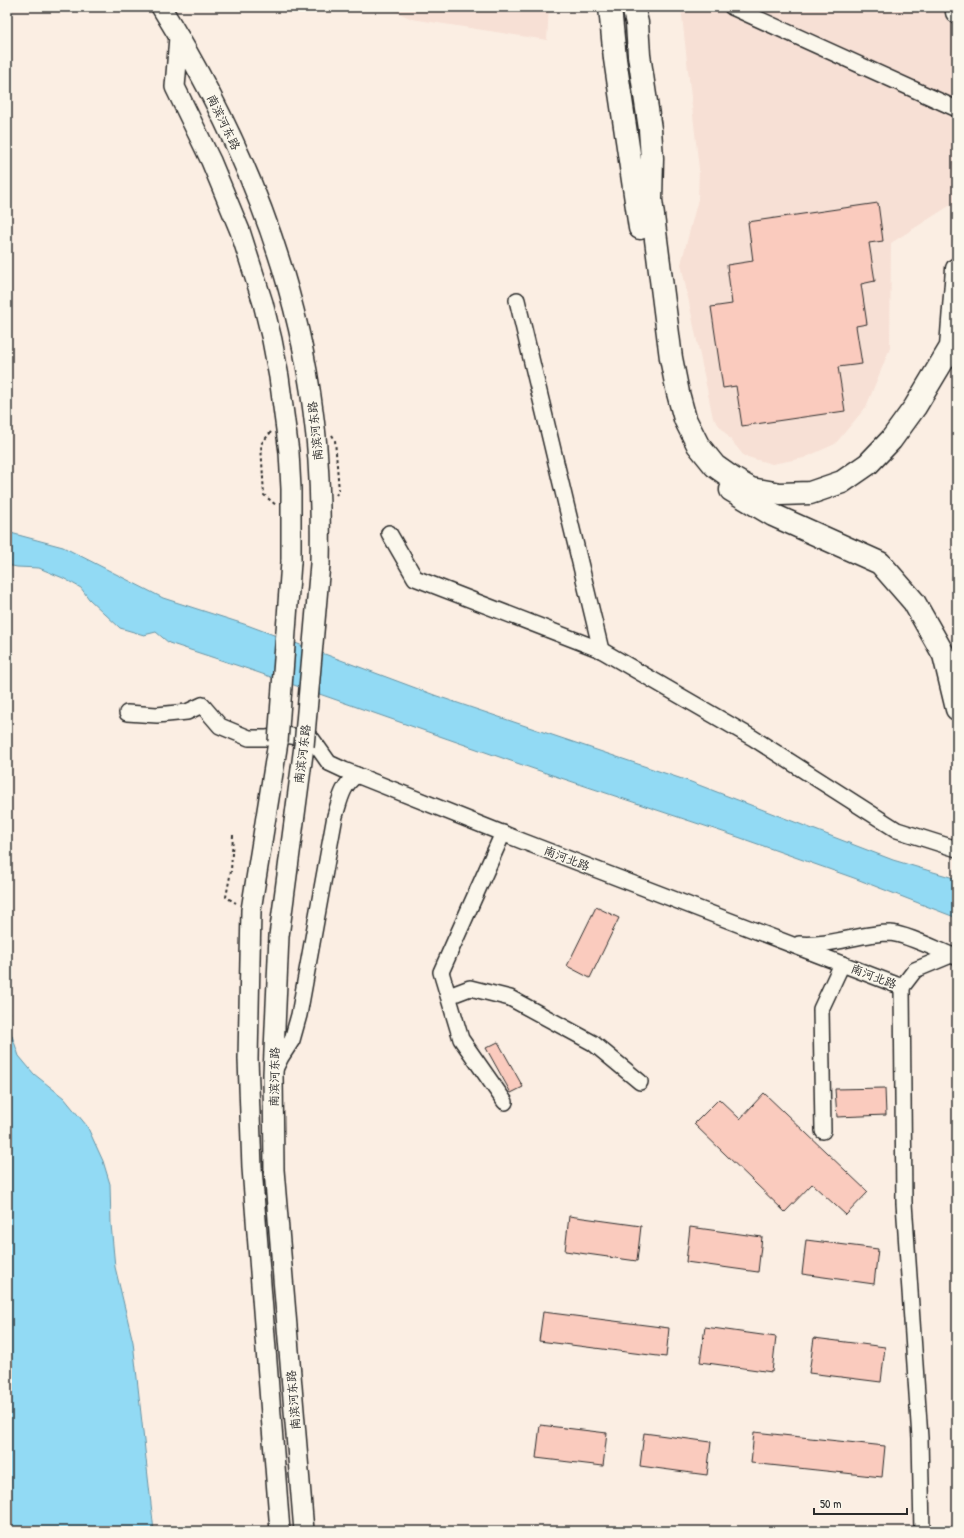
<svg xmlns="http://www.w3.org/2000/svg" width="964" height="1538" font-family="'Patrick Hand','LXGW WenKai TC',sans-serif">
	<style>
		.built { fill: #f7e0d5 }
		.water { fill: #92daf4; stroke: #6994a4 }
		.building { fill: #facbbe; stroke: #2b2b2b }
		.lines { fill: none; stroke-linecap: round; stroke-linejoin: round }
		.minor-casing { stroke: #2b2b2b; stroke-width: 18 }
		.major-casing { stroke: #2b2b2b; stroke-width: 22 }
		.highway-casing { stroke: #2b2b2b; stroke-width: 25 }
		.path { stroke: #2b2b2b; stroke-width: 2; stroke-dasharray: 3 3; stroke-linecap: butt }
		.minor { stroke: #fbf7ec; stroke-width: 15 }
		.major { stroke: #fbf7ec; stroke-width: 19 }
		.highway { stroke: #fbf7ec; stroke-width: 22 }
		.major-bridge-casing { stroke: #2b2b2b; stroke-width: 22; stroke-linecap: butt }
		.major-bridge { stroke: #fbf7ec; stroke-width: 19 }
		.labels { text-anchor: middle; dominant-baseline: central; stroke-width: 3; stroke-linejoin: round; paint-order: stroke }
		.street-label { font-size: 12px; fill: #2b2b2b; stroke: #fbf7ec }
	</style>
	<rect width="100%" height="100%" fill="#fbeee3"/>
	<filter id="ink" filterUnits="userSpaceOnUse"><feTurbulence type="fractalNoise" baseFrequency=".025" numOctaves="2"/><feDisplacementMap in="SourceGraphic" scale="8" xChannelSelector="R" yChannelSelector="G"/><feConvolveMatrix kernelMatrix="1 2 1 2 8 2 1 2 1" color-interpolation-filters="sRGB"/></filter>
	<g filter="url(#ink)">
		<g class="built">
			<path d="M386 7H549L547 40 412 19Z"/>
			<path d="M681 7H957V201L891 243 890 348 866 407 835 444 804 458 772 464 744 456 713 418 681 264 698 199 699 169Z"/>
		</g>
		<g class="water">
			<path d="M7 532 63 547 163 598 247 625 437 696 691 782 893 860 957 879V918L854 878 738 837 531 768 248 669 169 643 156 632 144 635 120 628 89 599 81 588 63 578 39 568 17 567 7 565Z"/>
			<path d="M7 994 11 1033 19 1056 34 1074 64 1098 87 1126 103 1161 110 1184 111 1224 115 1267 133 1342 154 1531H7Z"/>
		</g>
		<g class="building">
			<path d="M878 203 883 241 869 243 875 281 861 284 867 324 856 326 862 364 838 367 845 411 742 426 736 386 723 388 711 307 732 304 727 265 753 261 748 222Z"/>
			<path d="M596 907 619 918 590 978 567 966Z"/>
			<path d="M498 1042 523 1087 511 1093 486 1048Z"/>
			<path d="M885 1088 886 1115 837 1117 835 1089Z"/>
			<path d="M764 1093 868 1192 846 1215 812 1184 785 1212 694 1124 719 1099 740 1119Z"/>
			<path d="M569 1216 641 1226 637 1261 565 1251Z"/>
			<path d="M690 1227 762 1237 758 1272 686 1262Z"/>
			<path d="M806 1240 878 1249 874 1284 802 1274Z"/>
			<path d="M543 1312 669 1328 666 1357 539 1341Z"/>
			<path d="M705 1327 776 1337 772 1372 700 1362Z"/>
			<path d="M814 1338 885 1347 881 1382 809 1373Z"/>
			<path d="M540 1425 607 1433 603 1466 536 1458Z"/>
			<path d="M754 1432 885 1446 882 1477 751 1463Z"/>
			<path d="M644 1433 711 1442 707 1475 640 1466Z"/>
		</g>
		<g class="lines">
			<g class="minor-casing">
				<g id="minor">
					<path d="M732 7 957 109"/>
					<path d="M517 300 601 650"/>
					<path d="M389 533 415 578 601 650 753 738 897 830 957 849"/>
					<path d="M127 713 157 715 187 712 202 705 220 726 249 738H267L285 735 312 739 329 763 344 770 522 841 902 987 915 970 951 955"/>
					<path d="M503 833 441 972 461 1039 505 1102"/>
					<path d="M799 944C830 947 860 933 890 933 906 934 940 951 956 957"/>
					<path d="M902 987 904 1203 920 1438 922 1531"/>
					<path d="M449 996 470 988 510 998 593 1043 640 1082"/>
					<path d="M274 1071 281 1057 292 1040 299 1015 335 816C340 800 342 785 357 775"/>
					<path d="M823 1131 821 1009 842 964"/>
				</g>
			</g>
			<g class="major-casing">
				<g id="major">
					<path d="M161 7C237 130 295 266 313 411 320 462 321 513 320 564"/>
					<path d="M179 37 175 87 211 161 240 231 263 303 272 340 279 377 289 452 291 489V562"/>
					<path d="M278 742 251 910 248 1059 252 1168 280 1531"/>
					<path d="M304 746 279 936 273 1074 274 1170 304 1531"/>
				</g>
			</g>
			<g class="highway-casing">
				<g id="highway">
					<path d="M610 7 615 59 640 228"/>
					<path d="M633 7 637 23 639 55 650 129 652 158 651 200 671 358 678 393 685 419 698 445 715 466 732 478 751 489 780 494 810 493 842 482 868 464 891 440 915 407 951 347 957 269"/>
					<path d="M957 7V12"/>
					<path d="M731 490 773 515 880 563 914 602 944 655 957 709"/>
				</g>
			</g>
			<g class="path">
				<path d="M271 432 261 444 264 495 276 505"/>
				<path d="M332 435 335 440 339 491 336 495"/>
				<path d="M233 835 231 871 226 897 236 903"/>
			</g>
			<use href="#minor" class="minor"/>
			<use href="#major" class="major"/>
			<use href="#highway" class="highway"/>
			<g class="major-bridge-casing">
				<g id="major-bridge">
					<path d="M278 742 291 562"/>
					<path d="M304 746 320 564"/>
				</g>
			</g>
			<use href="#major-bridge" class="major-bridge"/>
		</g>
	</g>
	<g class="labels">
		<g class="street-label">
			<text transform="translate(224 122) rotate(64)">南滨河东路</text>
			<text transform="translate(315 431) rotate(-96)">南滨河东路</text>
			<text transform="translate(302 754) rotate(-83)">南滨河东路</text>
			<text transform="translate(567 858) rotate(21)">南河北路</text>
			<text transform="translate(874 976) rotate(21)">南河北路</text>
			<text transform="translate(274 1077) rotate(-89)">南滨河东路</text>
			<text transform="translate(293 1400) rotate(-95)">南滨河东路</text>
		</g>
	</g>
	<rect width="964" height="1538" fill="none" stroke="#fbf7ec" stroke-width="24"/>
	<rect x="12" y="12" width="940" height="1514" fill="none" stroke="#2b2b2b" stroke-width="1.5" filter="url(#ink)"/>
	<path d="M814 1508v6h93v-6" fill="none" stroke="#2b2b2b" stroke-width="2"/>
	<text x="820" y="1508" font-size="12" fill="#2b2b2b" stroke="#fbf7ec" stroke-width="3" paint-order="stroke">50 m</text>
</svg>
